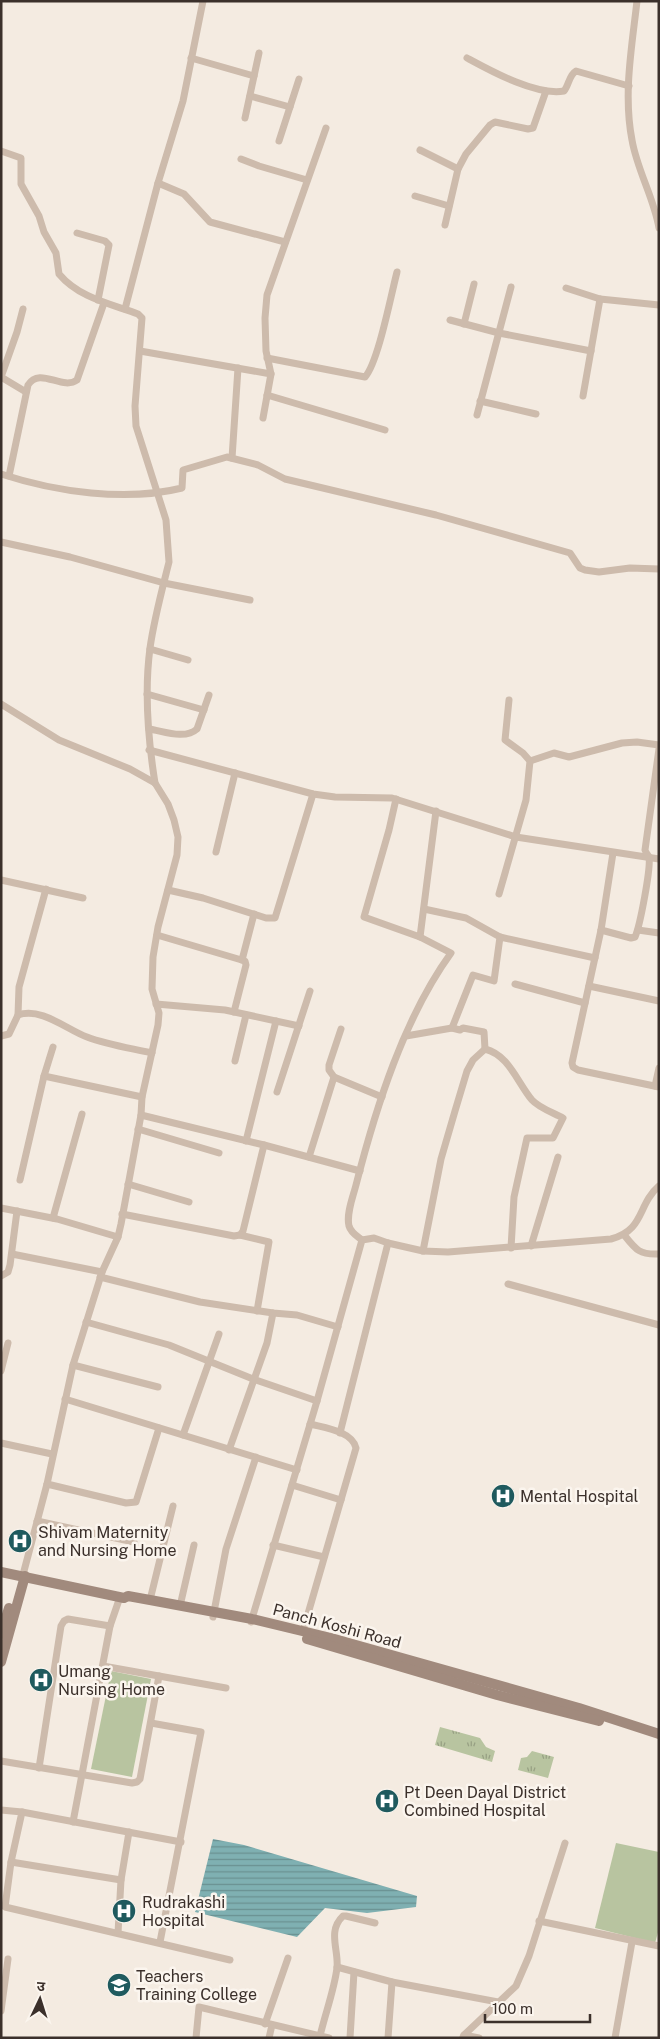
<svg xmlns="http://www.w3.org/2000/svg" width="660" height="2039" font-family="'Public Sans','Noto Sans Devanagari',sans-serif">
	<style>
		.grass { fill: url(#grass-tufts) }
		.park { fill: #b8c4a0 }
		.water { fill: url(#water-rules) }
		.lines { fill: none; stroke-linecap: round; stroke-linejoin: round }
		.street { stroke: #cdbbac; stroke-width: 7 }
		.secondary { stroke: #a18a7d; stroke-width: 10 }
		.labels { text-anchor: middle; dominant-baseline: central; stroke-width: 5; stroke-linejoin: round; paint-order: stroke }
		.poi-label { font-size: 16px; fill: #3b302b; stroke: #fbf5ee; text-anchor: start }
		.street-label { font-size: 16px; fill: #3b302b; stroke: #fbf5ee }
	</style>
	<defs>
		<pattern id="grass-tufts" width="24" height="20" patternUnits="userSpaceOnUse" patternTransform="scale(1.25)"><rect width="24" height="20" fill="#b8c4a0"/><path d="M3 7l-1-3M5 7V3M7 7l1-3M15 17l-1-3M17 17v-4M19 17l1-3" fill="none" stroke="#97a083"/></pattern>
		<pattern id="water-rules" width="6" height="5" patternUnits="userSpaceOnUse" patternTransform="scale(1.25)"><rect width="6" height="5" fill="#7fb0b2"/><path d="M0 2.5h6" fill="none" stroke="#699091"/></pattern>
	</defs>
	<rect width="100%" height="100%" fill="#f4ebe1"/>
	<g class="grass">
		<path d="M440 1727 480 1738 486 1747 495 1751 492 1762 435 1745Z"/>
		<path d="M532 1751 554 1757 548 1778 518 1770 521 1758 527 1757Z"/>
	</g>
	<g class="park">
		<path d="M111 1671 151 1679 132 1777 91 1769Z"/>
		<path d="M616 1843 659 1852V1929L655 1943 595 1928Z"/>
	</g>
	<path class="water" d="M213 1839 244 1845 417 1896 416 1907 367 1913 325 1908 297 1937 195 1912Z"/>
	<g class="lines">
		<g class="street">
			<path d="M637 1C632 46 623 94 632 140 637 170 654 198 659 228"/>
			<path d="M191 58 254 76"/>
			<path d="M467 58C491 71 536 96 564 91 569 85 569 75 576 71L629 86"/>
			<path d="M250 96 290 107"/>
			<path d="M245 118 259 53"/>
			<path d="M279 141 299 79"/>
			<path d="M420 150 458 169"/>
			<path d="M1 151 21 158V184L39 216 44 232 56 253 59 274C79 298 111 304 138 314L142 318 135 406 136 426 166 520 169 562C162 590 154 619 150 648 144 693 148 739 155 783"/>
			<path d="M241 159 259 166 307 180"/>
			<path d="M158 183 184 194 210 222 285 242"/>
			<path d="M415 196 449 206"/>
			<path d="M445 225 458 169 466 154 490 125 495 122 528 129 533 128 546 91"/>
			<path d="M77 233 105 241 109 245 98 300"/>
			<path d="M566 288 600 299 659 305"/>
			<path d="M125 309 158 183 183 101 203 1"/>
			<path d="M450 320 499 333 591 351"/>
			<path d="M464 324 474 284"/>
			<path d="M140 351 271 374"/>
			<path d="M267 358 365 377C378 363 391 295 397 272"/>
			<path d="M1 377 17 332 23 309"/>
			<path d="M1 377 26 392"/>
			<path d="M267 395 385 430"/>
			<path d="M583 396 600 299"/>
			<path d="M480 401 536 414"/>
			<path d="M477 415 511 287"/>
			<path d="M263 418 271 374 266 351 265 318 267 295 326 128"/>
			<path d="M232 458 238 368"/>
			<path d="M1 474C56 492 126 502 182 488L183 470 227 457 258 465 285 479 436 515 570 553 580 568 585 570 599 572 630 568 659 569"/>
			<path d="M9 476 28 385C40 366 62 391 77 380L104 303"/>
			<path d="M1 542 70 557 164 583 250 600"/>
			<path d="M150 649 188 660"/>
			<path d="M147 694 204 710"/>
			<path d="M1 704 59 740 130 769 155 783 168 804 174 820 178 837 177 855 158 927 153 957 152 989 159 1013 158 1025 142 1097 141 1115 121 1224 118 1237 102 1272 73 1365 47 1484 24 1571 25 1576"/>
			<path d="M149 729C163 731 185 740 197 729L209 695"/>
			<path d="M149 750 313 794 335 797 392 798 516 837 659 859"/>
			<path d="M530 761 554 753 569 757 622 743 637 742 659 745"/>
			<path d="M216 852 235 773"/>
			<path d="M613 853 601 930 572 1063 573 1067 578 1070 659 1087"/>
			<path d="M1 880 83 898"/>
			<path d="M168 890 203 898 266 918H275L313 794"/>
			<path d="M499 894 526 800 530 761 523 753 505 740 509 700"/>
			<path d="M424 909 466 918 500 937 595 958"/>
			<path d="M601 930 631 938 635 937C640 926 651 868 649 857 648 855 646 853 645 850L659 749"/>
			<path d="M638 930 659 933"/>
			<path d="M157 935 245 961 246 965 234 1012"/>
			<path d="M420 937 436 811"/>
			<path d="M242 960 254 914"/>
			<path d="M515 984 585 1003"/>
			<path d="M589 986 659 1001"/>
			<path d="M156 1004 225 1010 299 1026"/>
			<path d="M18 1015 19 987 46 889"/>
			<path d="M452 1028 473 975 494 981 500 937"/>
			<path d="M341 1029 329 1065V1070L334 1077 382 1097"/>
			<path d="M1 1036 9 1034 18 1015C42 1007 67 1030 87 1037 108 1045 130 1048 152 1053"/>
			<path d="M406 1036 452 1028 460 1030 463 1028 484 1032 485 1049"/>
			<path d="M235 1061 246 1015"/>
			<path d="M44 1076 142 1097"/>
			<path d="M655 1086 659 1068"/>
			<path d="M277 1092 310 991"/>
			<path d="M141 1115 264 1145 360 1171"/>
			<path d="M138 1129 219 1153"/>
			<path d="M246 1141 276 1021"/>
			<path d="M309 1157 334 1077"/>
			<path d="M20 1180 44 1076 53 1047"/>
			<path d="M128 1184 189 1202"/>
			<path d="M1 1208 57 1219 118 1237"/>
			<path d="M122 1214 234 1236 240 1235 243 1231 264 1145"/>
			<path d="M53 1218 82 1114"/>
			<path d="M240 1235 269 1242 257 1311"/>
			<path d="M625 1236C636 1250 640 1255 659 1254"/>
			<path d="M362 1240C357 1236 351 1233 349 1226 346 1214 353 1197 356 1185 376 1107 404 1018 451 953L420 937 364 917 389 830 396 799"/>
			<path d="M531 1246 558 1157"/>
			<path d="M423 1251 441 1159 455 1111 467 1071 473 1060 485 1049C509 1055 517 1082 532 1100 539 1108 554 1113 563 1118L553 1138H527L514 1197 511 1248"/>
			<path d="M12 1254 102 1272"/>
			<path d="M1 1276 8 1272 10 1265 17 1211"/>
			<path d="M100 1277 200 1302 273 1313 297 1315 338 1327"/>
			<path d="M508 1284 659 1325"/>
			<path d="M86 1322 169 1345 253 1379 317 1401"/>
			<path d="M73 1365 158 1387"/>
			<path d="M1 1371 8 1343"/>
			<path d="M65 1399 297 1470"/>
			<path d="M340 1433 388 1243"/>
			<path d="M183 1435 219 1334"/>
			<path d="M1 1443 52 1454"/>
			<path d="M229 1450 267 1343 273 1313"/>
			<path d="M47 1484 126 1503 136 1502 159 1428"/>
			<path d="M292 1485 341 1500"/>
			<path d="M37 1521 134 1542"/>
			<path d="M273 1545 324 1557"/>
			<path d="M150 1600 173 1506"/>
			<path d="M180 1606 194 1545"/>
			<path d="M213 1617 226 1549 256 1457"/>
			<path d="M251 1622 317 1401 362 1240 374 1238 388 1243 423 1251 448 1252 611 1239C645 1230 637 1205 659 1186"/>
			<path d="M303 1631 356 1448C352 1431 325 1428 310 1424"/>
			<path d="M103 1666 226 1688"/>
			<path d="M151 1723 201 1732 160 1942"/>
			<path d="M1 1761 132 1783 137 1782 140 1779 159 1676"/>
			<path d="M39 1768 61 1626 64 1621 68 1619 110 1626"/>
			<path d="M1 1810 22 1812 11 1862 5 1907 230 1960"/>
			<path d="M22 1812 181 1842"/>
			<path d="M73 1822 110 1626 120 1597"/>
			<path d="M11 1862 121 1880"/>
			<path d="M539 1921 659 1946"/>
			<path d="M118 1933 121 1880 129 1832"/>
			<path d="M337 1967 392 1982 498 2002"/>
			<path d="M1 2011 8 1959"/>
			<path d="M265 2024 288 1958"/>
			<path d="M464 2035 516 1986 529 1956 565 1843"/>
			<path d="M320 2036C325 2014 334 1991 337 1968 339 1950 327 1931 343 1916H346L375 1923"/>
			<path d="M463 2037 464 2035 479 2038"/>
			<path d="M196 2038 199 2007 329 2038"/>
			<path d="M269 2038 272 2025"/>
			<path d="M350 2038 354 1972"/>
			<path d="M388 2038 392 1982"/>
			<path d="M615 2038 632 1942"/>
		</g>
		<g class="secondary">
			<path d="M1 1572 124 1598 128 1596 150 1600 252 1619 331 1638 579 1708 659 1734"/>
			<path d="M1 1634 9 1608"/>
			<path d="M307 1639 497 1695 599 1721"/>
			<path d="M1 1662 25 1576"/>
		</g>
	</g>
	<defs>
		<g id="hospital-disc" transform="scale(1.25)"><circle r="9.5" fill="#1f5a5e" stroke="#fbf5ee"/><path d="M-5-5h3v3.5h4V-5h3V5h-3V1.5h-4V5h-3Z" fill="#fff"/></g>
		<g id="university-disc" transform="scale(1.25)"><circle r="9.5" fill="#1f5a5e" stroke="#fbf5ee"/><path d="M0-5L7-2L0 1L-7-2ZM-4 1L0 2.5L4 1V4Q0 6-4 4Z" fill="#fff"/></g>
	</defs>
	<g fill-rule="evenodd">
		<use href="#hospital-disc" x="503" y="1496"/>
		<use href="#hospital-disc" x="20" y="1541"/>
		<use href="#hospital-disc" x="41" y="1680"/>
		<use href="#hospital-disc" x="387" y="1801"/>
		<use href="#hospital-disc" x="124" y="1911"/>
		<use href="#university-disc" x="119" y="1985"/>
	</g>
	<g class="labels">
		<g class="poi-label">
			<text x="520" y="1496">Mental Hospital</text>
			<text x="38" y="1532">Shivam Maternity<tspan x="38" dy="18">and Nursing Home</tspan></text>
			<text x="58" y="1671">Umang<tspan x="58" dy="18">Nursing Home</tspan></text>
			<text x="404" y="1792">Pt Deen Dayal District<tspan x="404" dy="18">Combined Hospital</tspan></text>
			<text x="142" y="1902">Rudrakashi<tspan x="142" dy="18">Hospital</tspan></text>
			<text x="136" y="1976">Teachers<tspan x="136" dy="18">Training College</tspan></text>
		</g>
		<g class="street-label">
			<text transform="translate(337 1626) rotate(15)">Panch Koshi Road</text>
		</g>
	</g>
	<rect width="660" height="2039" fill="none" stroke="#3b302b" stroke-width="5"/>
	<g transform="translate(40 1999) rotate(4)" stroke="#fbf5ee" stroke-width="4" paint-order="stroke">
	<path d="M0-4L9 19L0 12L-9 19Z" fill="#3b302b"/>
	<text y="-8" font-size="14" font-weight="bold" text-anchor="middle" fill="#3b302b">उ</text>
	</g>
	<path d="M485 2014v8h105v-8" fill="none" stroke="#3b302b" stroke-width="2.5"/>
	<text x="492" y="2014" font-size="15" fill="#3b302b" stroke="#fbf5ee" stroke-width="4" paint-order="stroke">100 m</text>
</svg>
